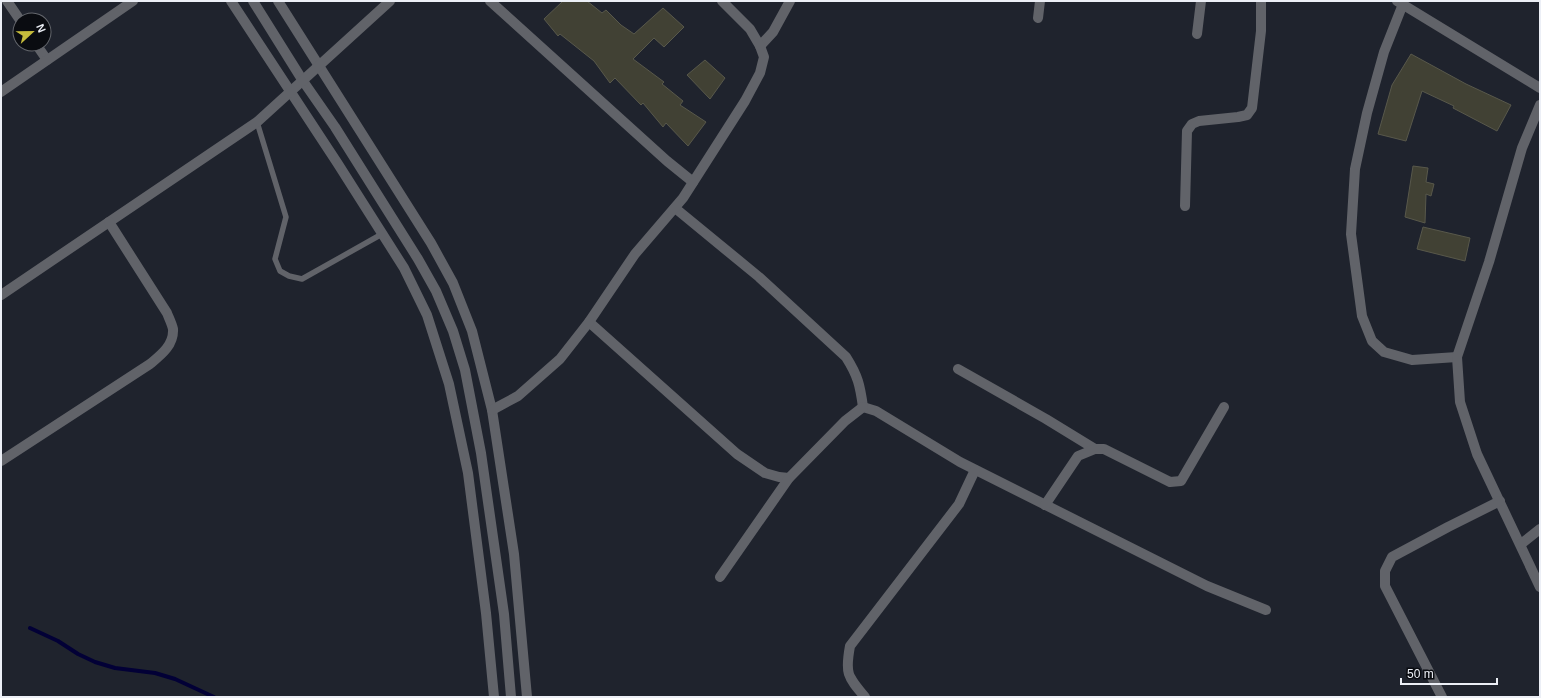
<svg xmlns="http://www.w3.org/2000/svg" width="1541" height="698" font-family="Arial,sans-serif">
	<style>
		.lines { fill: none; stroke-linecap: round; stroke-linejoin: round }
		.stream { stroke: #020036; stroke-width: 4 }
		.building { fill: #414134; stroke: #58584b }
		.service { stroke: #616369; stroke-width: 5.5 }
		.minor { stroke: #616369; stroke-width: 10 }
	</style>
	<rect width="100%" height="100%" fill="#1f232d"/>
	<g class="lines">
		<path class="stream" d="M30 628 58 641 78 654 95 662 115 668 155 673 175 679 214 697"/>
	</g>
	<g class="building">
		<path d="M563 1H587L602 13 606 10 621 25 634 34 663 8 684 27 664 47 654 38 633 59 664 82 662 84 683 101 680 105 706 122 688 146 666 123 663 127 643 103 641 105 615 78 610 83 594 61 560 34 558 36 544 19Z"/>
		<path d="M1411 54 1466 84 1511 105 1497 131 1453 108 1454 106 1422 91 1406 141 1378 134 1392 85Z"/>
		<path d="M705 60 725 78 710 99 687 75Z"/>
		<path d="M1413 166 1428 168 1426 182 1434 184 1431 196 1426 194 1425 223 1405 217Z"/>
		<path d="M1423 227 1470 238 1465 261 1417 249Z"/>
	</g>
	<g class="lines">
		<path class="service" d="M257 122 286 217 275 259 280 271 289 276 302 279 382 234"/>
		<g class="minor">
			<path d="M7 1 20 20"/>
			<path d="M231 1 338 164 404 268 427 315 449 384 468 473 486 613 494 697"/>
			<path d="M253 1 303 81 335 127 418 259 436 291 453 331 465 370 481 453 504 614 511 697"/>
			<path d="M278 1 431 243 453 283 472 331 492 410 514 554 527 697"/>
			<path d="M490 1 667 161 693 182"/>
			<path d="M1397 1 1540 88"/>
			<path d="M1403 4 1384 52 1367 113 1355 169 1351 234 1362 316 1372 341 1384 352 1412 360 1457 357"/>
			<path d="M1038 18 1040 1"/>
			<path d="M1197 34 1201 1"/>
			<path d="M36 44 47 60"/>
			<path d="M760 46 773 32 790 1"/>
			<path d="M1 92 133 1"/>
			<path d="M1540 105 1522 148 1489 262 1457 357 1460 402 1477 454 1540 587"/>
			<path d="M1185 206 1187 131 1192 124 1199 121 1238 117 1247 115 1252 108 1261 31V1"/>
			<path d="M675 208 759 277 846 357C858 376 860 385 863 407"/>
			<path d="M1 295 257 122 390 1"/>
			<path d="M589 322 737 454 765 473 779 477 789 478"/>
			<path d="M958 369 1046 419 1095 449"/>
			<path d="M863 407 876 411 960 462 1207 586 1266 610"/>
			<path d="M492 410 518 396 560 359 589 322 635 254 683 198 745 101 760 73 764 57 760 46 750 29 722 1"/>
			<path d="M1 461 150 364C161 355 174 345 173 329 172 324 169 318 167 313L109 222"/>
			<path d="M1045 505 1078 456 1095 449H1104L1170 482 1181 481 1224 407"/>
			<path d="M1521 544 1540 529"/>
			<path d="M720 577 789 478 845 421 863 407"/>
			<path d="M865 697C847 676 845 673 850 646L959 504 975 470"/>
			<path d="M1442 697 1385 586V571L1392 557 1448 527 1500 501"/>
		</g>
	</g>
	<rect width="1541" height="698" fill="none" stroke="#eceff6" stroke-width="4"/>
	<g transform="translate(32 32) rotate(68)"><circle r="19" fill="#0a0c11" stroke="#64676d"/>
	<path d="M0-3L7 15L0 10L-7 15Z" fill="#c6bc3c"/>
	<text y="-6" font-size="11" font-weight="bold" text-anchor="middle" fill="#eceff6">N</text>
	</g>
	<path d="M1401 678v6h96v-6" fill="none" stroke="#eceff6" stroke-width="2"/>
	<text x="1407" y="678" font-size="12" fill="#eceff6" stroke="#0a0c11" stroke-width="3" paint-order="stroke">50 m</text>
</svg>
